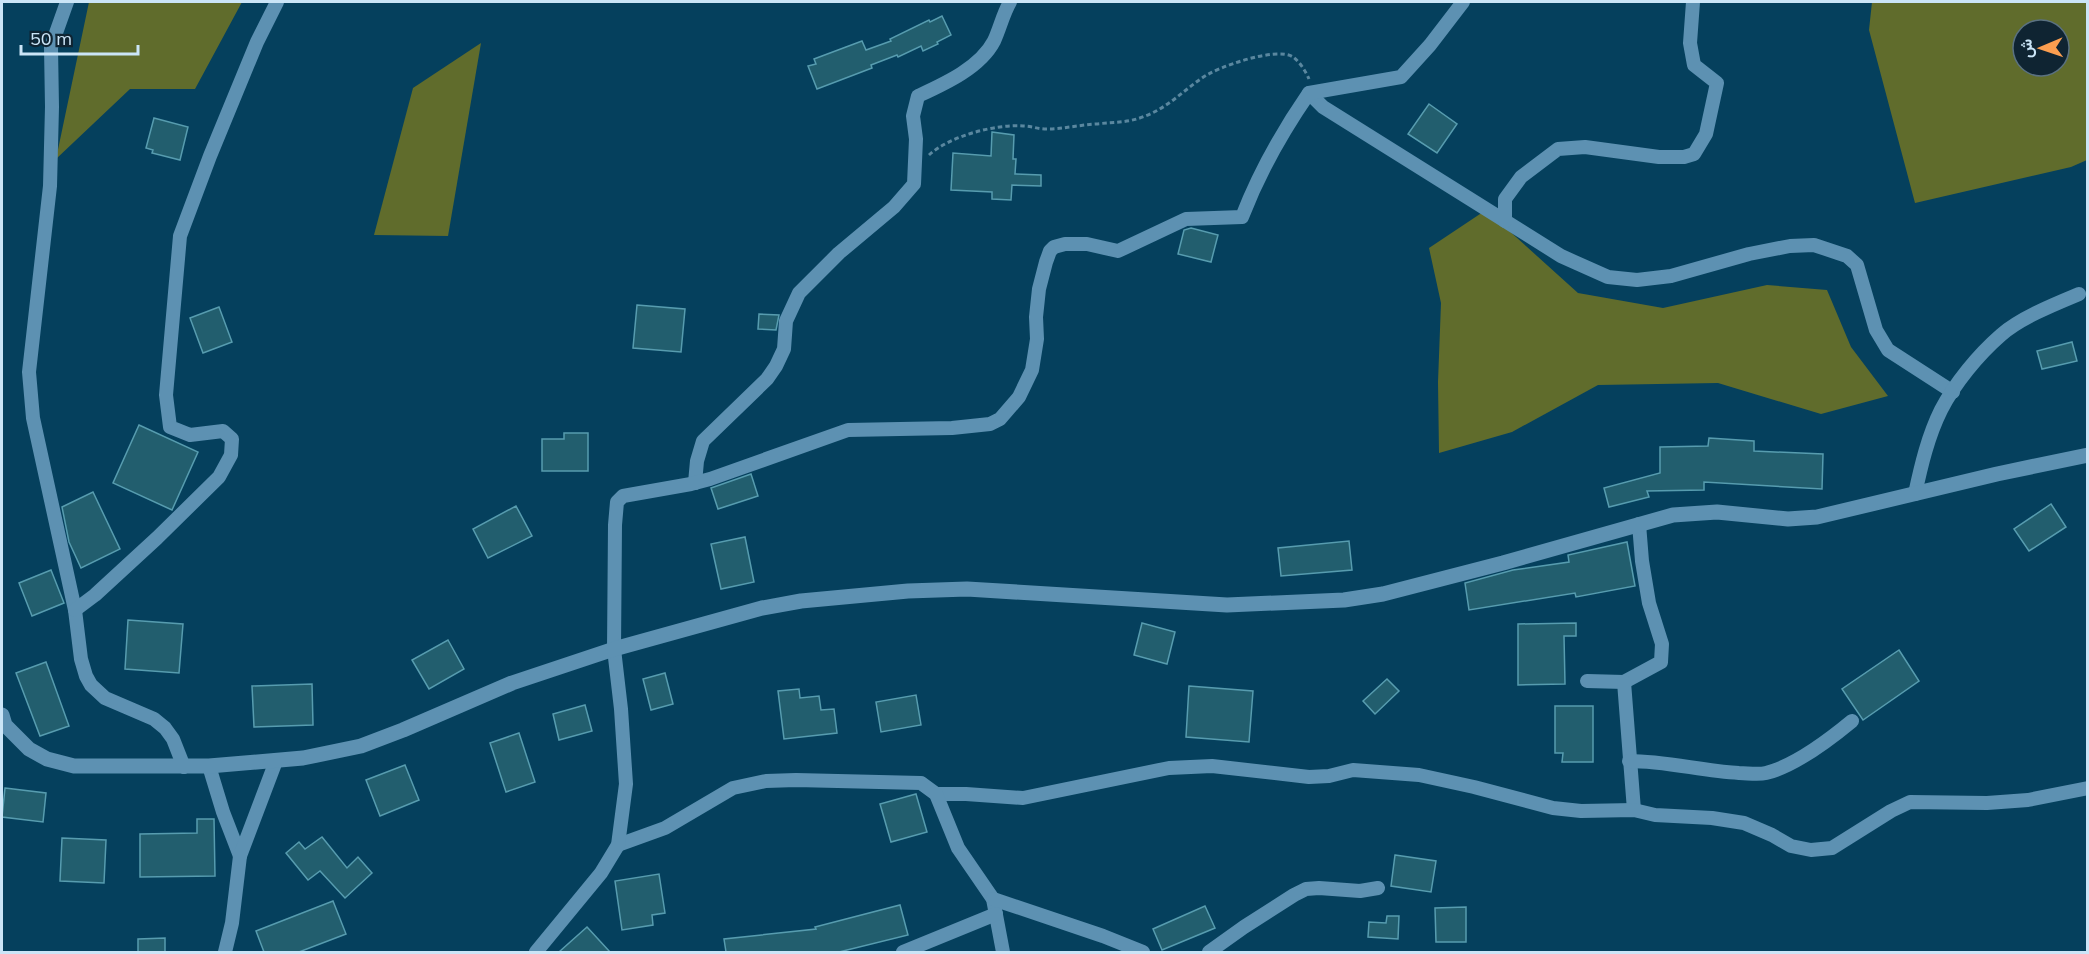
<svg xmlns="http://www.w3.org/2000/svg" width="2089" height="954" font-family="Mulish,Vazirmatn,sans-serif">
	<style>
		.green { fill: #606c2c; fill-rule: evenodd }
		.building { fill: #225e6e; stroke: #579caf; stroke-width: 1.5 }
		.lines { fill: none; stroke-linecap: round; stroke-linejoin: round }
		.path { stroke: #5a879f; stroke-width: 3; stroke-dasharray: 4.5 3; stroke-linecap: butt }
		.street { stroke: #5d91b2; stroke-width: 14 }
		.secondary { stroke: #5d91b2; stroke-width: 15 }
	</style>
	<rect width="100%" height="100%" fill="#05405d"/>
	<g class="green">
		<path d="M89 2H242L195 89H130L56 159Z"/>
		<path d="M1872 2H2087V160L2071 167 1915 203 1869 30ZM2023 30H2059V66H2023Z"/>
		<path d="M481 43 448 236 374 235 413 88Z"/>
		<path d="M1486 210 1578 293 1663 308 1767 285 1827 290 1851 347 1888 396 1821 414 1718 383 1598 385 1512 432 1439 453 1438 382 1441 303 1429 248Z"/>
	</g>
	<g class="building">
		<path d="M942 16 951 35 937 42 938 44 923 51 921 46 898 57 897 55 871 65 872 68 817 89 808 66 816 64 814 59 862 41 866 50 891 41 890 39 929 20 930 22Z"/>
		<path d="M1429 104 1457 124 1437 153 1408 134Z"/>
		<path d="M154 118 188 127 180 160 152 153 153 150 146 148Z"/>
		<path d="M992 132 1014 135 1013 159H1016L1015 174 1041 175V186L1012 185 1011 200 992 199V192L951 190 953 153 991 156Z"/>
		<path d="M1191 228 1218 235 1211 262 1178 254 1184 230Z"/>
		<path d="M637 305 685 309 681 352 633 348Z"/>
		<path d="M219 307 232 342 203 353 190 318Z"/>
		<path d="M759 314 779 315 776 330 758 329Z"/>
		<path d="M2072 342 2077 361 2042 369 2037 351Z"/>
		<path d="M139 425 198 452 172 510 113 483Z"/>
		<path d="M564 433H588V471H542V439H564Z"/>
		<path d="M1709 438 1754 441V451L1823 454 1822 489 1704 482V490L1647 491 1649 497 1609 507 1604 488 1660 473V447L1708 446Z"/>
		<path d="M751 474 758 496 718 509 711 488Z"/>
		<path d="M93 492 120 549 81 568 69 542 62 507Z"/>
		<path d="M2051 504 2066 527 2029 551 2014 529Z"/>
		<path d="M516 506 532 536 488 558 473 529Z"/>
		<path d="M745 537 754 582 721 589 711 544Z"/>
		<path d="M1349 541 1352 570 1281 576 1278 548Z"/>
		<path d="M1627 542 1635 586 1576 597 1575 593 1469 610 1465 583 1513 570 1569 562 1568 555Z"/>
		<path d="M51 570 64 603 32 616 19 583Z"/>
		<path d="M128 620 183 624 179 673 125 669Z"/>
		<path d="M1142 623 1175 632 1167 664 1134 655Z"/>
		<path d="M1576 623V636H1564L1565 684 1518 685V624Z"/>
		<path d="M448 640 464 669 429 689 412 660Z"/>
		<path d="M1899 650 1919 681 1863 720 1842 689Z"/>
		<path d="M46 662 69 726 40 736 16 673Z"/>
		<path d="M665 673 673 704 651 710 643 679Z"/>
		<path d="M1387 679 1399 691 1375 714 1363 701Z"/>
		<path d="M312 684 313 725 254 727 252 686Z"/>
		<path d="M1189 686 1253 691 1249 742 1186 737Z"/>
		<path d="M799 689 800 698 819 696 821 710 834 709 837 733 784 739 778 691Z"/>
		<path d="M916 695 921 725 881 732 876 702Z"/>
		<path d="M585 705 592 731 559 740 553 714Z"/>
		<path d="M1555 706H1593V762H1562L1563 753H1555Z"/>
		<path d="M519 733 535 782 506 792 490 743Z"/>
		<path d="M405 765 419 800 380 816 366 780Z"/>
		<path d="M5 788 46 793 43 822 2 817Z"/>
		<path d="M916 794 927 832 891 842 880 804Z"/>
		<path d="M197 819H214L215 876 140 877V834L197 833Z"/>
		<path d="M322 837 347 868 358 857 372 873 345 898 320 871 308 880 286 853 299 842 305 849Z"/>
		<path d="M62 838 106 840 104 883 60 881Z"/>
		<path d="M1395 855 1436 861 1431 892 1391 886Z"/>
		<path d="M659 874 665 913 652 915 653 925 622 930 615 881Z"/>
		<path d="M333 901 346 934 299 952H264L256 931Z"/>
		<path d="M900 905 908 935 839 952H726L724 939 816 929 815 927Z"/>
		<path d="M1205 906 1215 928 1162 950 1153 929Z"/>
		<path d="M1466 907V942H1436L1435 908Z"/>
		<path d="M1387 916H1399L1398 939 1368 937 1369 922 1386 923Z"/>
		<path d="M587 927 610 952H559Z"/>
		<path d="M165 938V952H138V939Z"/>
	</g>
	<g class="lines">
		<path class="path" d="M929 155C950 136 995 124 1023 126 1031 126 1038 129 1046 129 1063 129 1079 125 1096 124 1113 122 1129 123 1145 116 1167 108 1183 91 1202 78 1217 67 1277 46 1293 57 1300 62 1306 72 1309 79"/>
		<g class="street">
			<path d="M67 2 51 47 52 107 50 186 29 372 33 418 75 610 81 659 86 676 91 685 105 698 154 719 165 728 173 739 184 767"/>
			<path d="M1309 93 1323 107 1561 256 1608 277 1637 280 1671 276 1749 254 1790 246 1814 245 1847 256 1857 265 1876 330 1888 350 1953 392"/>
			<path d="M1505 221V199L1521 177 1558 149 1585 147 1659 157H1684L1694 154 1706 134 1717 83 1694 65 1690 43 1693 2"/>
			<path d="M695 483 697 461 703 441 767 379 776 366 784 349 786 321 799 293 839 253 894 207 914 184 916 139 913 116 918 96C944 84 980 68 994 41 1000 28 1003 14 1010 2"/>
			<path d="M1915 494C1921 466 1928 436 1941 410 1955 383 1978 355 2001 335 2020 318 2055 304 2079 294"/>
			<path d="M75 610 95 595 157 538 219 477 231 455 232 439 223 431 190 435 170 427 166 395 180 236 210 156 257 42 277 2"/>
			<path d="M1587 681 1624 682 1661 662 1662 644 1649 603 1642 561 1639 524"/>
			<path d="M1624 682 1634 810"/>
			<path d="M1629 761C1666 761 1702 771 1739 773 1747 773 1758 775 1766 773 1795 766 1829 740 1852 721"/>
			<path d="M209 766 223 812 240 856"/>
			<path d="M936 794H966L1023 798 1169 768 1212 766 1309 777 1329 776 1353 770 1419 775 1474 787 1553 808 1581 811 1634 810 1655 815 1712 818 1744 823 1772 835 1791 846 1811 850 1832 848 1891 811 1910 802 1987 803 2028 800 2088 788"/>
			<path d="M618 845 665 828 733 788 766 781 796 780 921 783 936 794 958 848 993 899 1003 952"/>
			<path d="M993 899 1103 936 1143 952"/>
			<path d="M225 952 232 923 240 856 276 761"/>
			<path d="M536 952 601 873 618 845 626 784 621 709 614 649 615 525 617 502 623 496 691 484 710 479 848 430 952 428 990 424 1000 419 1019 397 1032 370 1037 339 1036 317 1039 289 1046 262 1050 251 1054 247 1065 244H1087L1118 251 1186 219 1242 217C1259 173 1282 132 1309 93L1401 77 1430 45 1463 2"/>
			<path d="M903 952 996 914"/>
			<path d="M1209 952 1244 927 1294 895 1306 889 1319 888 1360 891 1378 888"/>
		</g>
		<path class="secondary" d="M2 715 5 725 29 749 47 759 74 766H209L303 758 361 746 403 730 512 683 614 649 762 608 801 601 908 591 967 589 1227 605 1344 600 1383 594 1503 563 1673 515 1717 512 1788 519 1817 517 1997 474 2088 455"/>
	</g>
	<rect width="2089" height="954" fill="none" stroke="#cbe5f7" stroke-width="6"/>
	<g transform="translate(2041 48) rotate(268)"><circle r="28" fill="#0f2432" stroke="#5a7181" stroke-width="1.5"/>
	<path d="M0-4.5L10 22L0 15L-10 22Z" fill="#fb9e50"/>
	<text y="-9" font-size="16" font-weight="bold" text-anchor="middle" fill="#cbe5f7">ش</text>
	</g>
	<path d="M21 45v9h117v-9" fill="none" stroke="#cbe5f7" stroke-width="3"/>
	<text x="30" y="45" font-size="18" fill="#cbe5f7" stroke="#0f2432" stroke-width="4.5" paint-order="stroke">50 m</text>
</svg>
